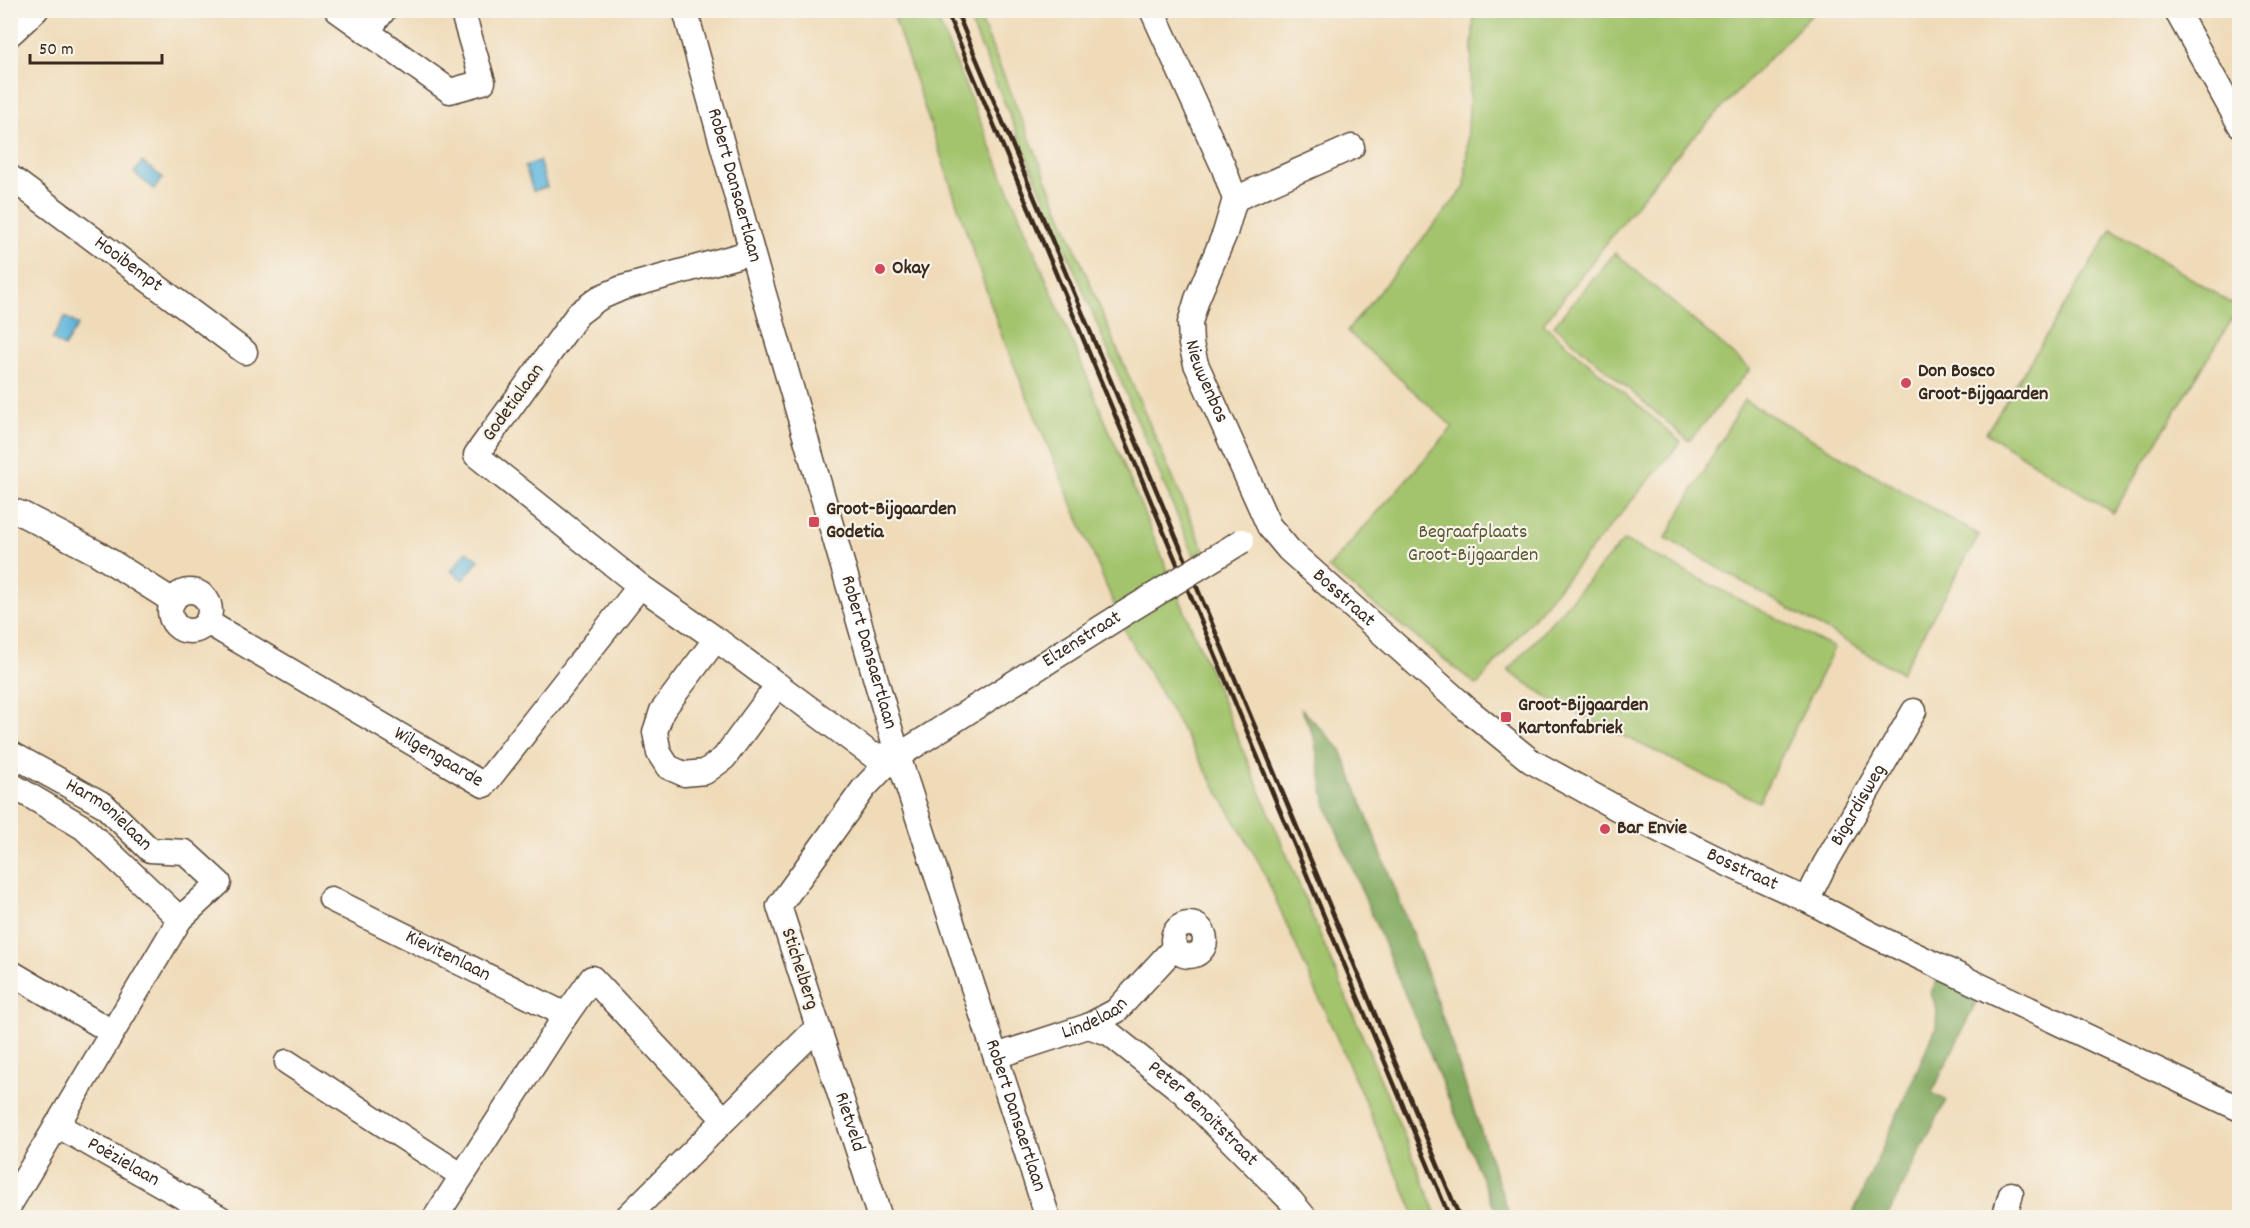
<svg xmlns="http://www.w3.org/2000/svg" width="2250" height="1228" font-family="Dekko,sans-serif">
	<style>
		.green { fill: #a3c46d; stroke: #6f7746; stroke-width: 1.5 }
		.forest { fill: #82aa60; stroke: #5e6a3f; stroke-width: 1.5 }
		.water { fill: #5eb6db; stroke: #4c707c; stroke-width: 1.5 }
		.lines { fill: none; stroke-linecap: round; stroke-linejoin: round }
		.minor-casing { stroke: #564535; stroke-width: 27 }
		.minor { stroke: #fff; stroke-width: 24 }
		.rail { stroke: #3b2a1e; stroke-width: 4.5 }
		.minor-bridge-casing { stroke: #564535; stroke-width: 27; stroke-linecap: butt }
		.minor-bridge { stroke: #fff; stroke-width: 24 }
		.poi-dot { fill: #d1495b; stroke: #f7f3e8; stroke-width: 2 }
		.labels { text-anchor: middle; dominant-baseline: central; stroke-width: 4.5; stroke-linejoin: round; paint-order: stroke }
		.street-label { font-size: 20px; fill: #3b2a1e; stroke: #f7f3e8 }
		.poi-label { font-size: 20px; font-weight: bold; fill: #3b2a1e; stroke: #f7f3e8; text-anchor: start }
		.park-label { font-size: 20px; fill: #5a5836; stroke: #f7f3e8 }
	</style>
	<rect width="100%" height="100%" fill="#f7f3e8"/>
	<filter id="ink" filterUnits="userSpaceOnUse"><feTurbulence type="fractalNoise" baseFrequency=".0167" numOctaves="2"/><feDisplacementMap in="SourceGraphic" scale="12" xChannelSelector="R" yChannelSelector="G"/><feConvolveMatrix kernelMatrix="1 2 1 2 8 2 1 2 1" color-interpolation-filters="sRGB"/></filter>
	<filter id="wash" filterUnits="userSpaceOnUse"><feTurbulence type="fractalNoise" baseFrequency=".008" numOctaves="4" result="noise"/><feDisplacementMap in="SourceGraphic" scale="24" xChannelSelector="R" yChannelSelector="G"/><feGaussianBlur stdDeviation="1.35" result="paint"/><feColorMatrix in="noise" values="0 0 0 0 0 0 0 0 0 0 0 0 0 0 0 0 0 1.4 0 .05"/><feComposite in="paint" operator="in"/></filter>
	<g filter="url(#wash)">
		<rect width="100%" height="100%" fill="#f0dbb9"/>
		<g class="green">
			<path d="M892 11H934L1438 1217H1416L1260 864 1126 633 1001 334Z"/>
			<path d="M966 11H977L1115 344 1204 550 1194 556Z"/>
			<path d="M1474 11H1815L1670 162 1543 324 1681 442 1477 685 1328 568 1453 427 1347 331 1465 187Z"/>
			<path d="M2112 229 2239 308 2113 513 1986 433Z"/>
			<path d="M1615 253 1750 369 1689 441 1554 325Z"/>
			<path d="M1744 400 1979 535 1901 673 1666 538Z"/>
			<path d="M1624 540 1834 648 1759 802 1558 704 1508 671Z"/>
		</g>
		<g class="forest">
			<path d="M1301 708 1341 750 1427 972 1510 1217H1498L1326 805 1314 737Z"/>
			<path d="M1939 976 1976 1002 1932 1093 1946 1100 1887 1217 1851 1218 1936 1028 1937 1010 1931 993Z"/>
		</g>
		<g class="water">
			<path d="M539 161 547 187 533 191 525 166Z"/>
			<path d="M142 162 163 178 154 189 134 173Z"/>
			<path d="M65 317 78 325 64 347 52 339Z"/>
			<path d="M467 551 479 560 463 580 451 571Z"/>
		</g>
	</g>
	<g filter="url(#ink)">
		<g class="lines">
			<g class="minor-casing">
				<g id="minor">
					<path d="M337 10 450 91 483 82 462 10"/>
					<path id="s1" d="M685 10 759 277 898 756 1048 1218"/>
					<path id="s2" d="M1152 10 1223 166 1235 199 1225 233 1197 299 1190 323 1191 344 1196 364 1269 526 1289 550 1467 709 1531 761 1631 816 1730 865 1807 900 1871 934 2240 1109"/>
					<path d="M2176 10 2240 125"/>
					<path d="M367 32 384 10"/>
					<path d="M10 34 36 10"/>
					<path id="s3" d="M10 177 245 352"/>
					<path d="M1235 199 1352 147"/>
					<path d="M752 252 622 288 599 298 578 314 476 455 640 586 716 639 872 755 898 756"/>
					<path d="M10 510 22 514 97 553 173 601"/>
					<circle cx="190" cy="611" r="20"/>
					<path id="s4" d="M207 622 484 785 640 586"/>
					<path d="M716 639 662 711 655 732 659 753 668 767 684 774 705 772 724 758 778 685"/>
					<path id="s5" d="M10 753 104 805 150 850 185 852 219 883 180 919 10 1204"/>
					<path d="M10 784 84 828 180 919"/>
					<path id="s6" d="M331 899 566 1015"/>
					<path id="s7" d="M1807 900 1825 864 1914 711"/>
					<circle cx="1189" cy="940" r="16"/>
					<path d="M10 972 112 1032"/>
					<path id="s8" d="M1088 1026 1109 1033 1184 1093 1291 1201 1305 1218"/>
					<path id="s9" d="M818 1027 880 1218"/>
					<path id="s10" d="M996 1056 1088 1026 1116 1011 1174 948"/>
					<path d="M287 1062 461 1175"/>
					<path id="s11" d="M57 1125 220 1218"/>
					<path d="M435 1218 566 1015 592 978 724 1119"/>
					<path id="s12" d="M626 1218 818 1027 779 906 864 788 883 768 898 756 1120 616"/>
					<path d="M2004 1218 2011 1194"/>
				</g>
			</g>
			<use href="#minor" class="minor"/>
			<g class="rail">
				<path d="M946 10 1450 1218"/>
				<path d="M956 10 1460 1218"/>
			</g>
			<g class="minor-bridge-casing">
				<path id="minor-bridge" d="M1120 616 1242 541"/>
			</g>
			<use href="#minor-bridge" class="minor-bridge"/>
		</g>
	</g>
	<g class="poi-dot">
		<circle cx="880" cy="269" r="6"/>
		<circle cx="1906" cy="383" r="6"/>
		<rect x="808" y="516" width="12" height="12" rx="3"/>
		<rect x="1500" y="711" width="12" height="12" rx="3"/>
		<circle cx="1605" cy="829" r="6"/>
	</g>
	<g class="labels">
		<g class="street-label">
			<text stroke="none"><textPath href="#s1" startOffset="182">Robert Dansaertlaan</textPath></text>
			<text stroke="none"><textPath href="#s3" startOffset="147">Hooibempt</textPath></text>
			<text stroke="none"><textPath href="#s2" startOffset="400">Nieuwenbos</textPath></text>
			<text transform="translate(514 403) rotate(-54)">Godetialaan</text>
			<text stroke="none"><textPath href="#s2" startOffset="662">Bosstraat</textPath></text>
			<text stroke="none"><textPath href="#s12" startOffset="808">Elzenstraat</textPath></text>
			<text stroke="none"><textPath href="#s1" startOffset="668">Robert Dansaertlaan</textPath></text>
			<text stroke="none"><textPath href="#s4" startOffset="268">Wilgengaarde</textPath></text>
			<text stroke="none"><textPath href="#s7" startOffset="108">Bigardisweg</textPath></text>
			<text stroke="none"><textPath href="#s5" startOffset="117">Harmonielaan</textPath></text>
			<text stroke="none"><textPath href="#s2" startOffset="1148">Bosstraat</textPath></text>
			<text stroke="none"><textPath href="#s6" startOffset="130">Kievitenlaan</textPath></text>
			<text transform="translate(799 969) rotate(72)">Stichelberg</text>
			<text stroke="none"><textPath href="#s10" startOffset="106">Lindelaan</textPath></text>
			<text stroke="none"><textPath href="#s1" startOffset="1154">Robert Dansaertlaan</textPath></text>
			<text stroke="none"><textPath href="#s8" startOffset="146">Peter Benoitstraat</textPath></text>
			<text stroke="none"><textPath href="#s9" startOffset="100">Rietveld</textPath></text>
			<text stroke="none"><textPath href="#s11" startOffset="76">Poëzielaan</textPath></text>
		</g>
		<g class="poi-label">
			<text x="892" y="269">Okay</text>
			<text x="1918" y="372">Don Bosco<tspan x="1918" dy="23">Groot-Bijgaarden</tspan></text>
			<text x="826" y="510">Groot-Bijgaarden<tspan x="826" dy="23">Godetia</tspan></text>
			<text x="1518" y="706">Groot-Bijgaarden<tspan x="1518" dy="23">Kartonfabriek</tspan></text>
			<text x="1617" y="829">Bar Envie</text>
		</g>
		<g class="park-label">
			<text x="1473" y="533">Begraafplaats<tspan x="1473" dy="23">Groot-Bijgaarden</tspan></text>
		</g>
	</g>
	<rect width="2250" height="1228" fill="none" stroke="#f7f3e8" stroke-width="36"/>
	<path d="M30 54v9h132v-9" fill="none" stroke="#3b2a1e" stroke-width="3"/>
	<text x="39" y="54" font-size="18" fill="#3b2a1e" stroke="#f7f3e8" stroke-width="4.5" paint-order="stroke">50 m</text>
</svg>
